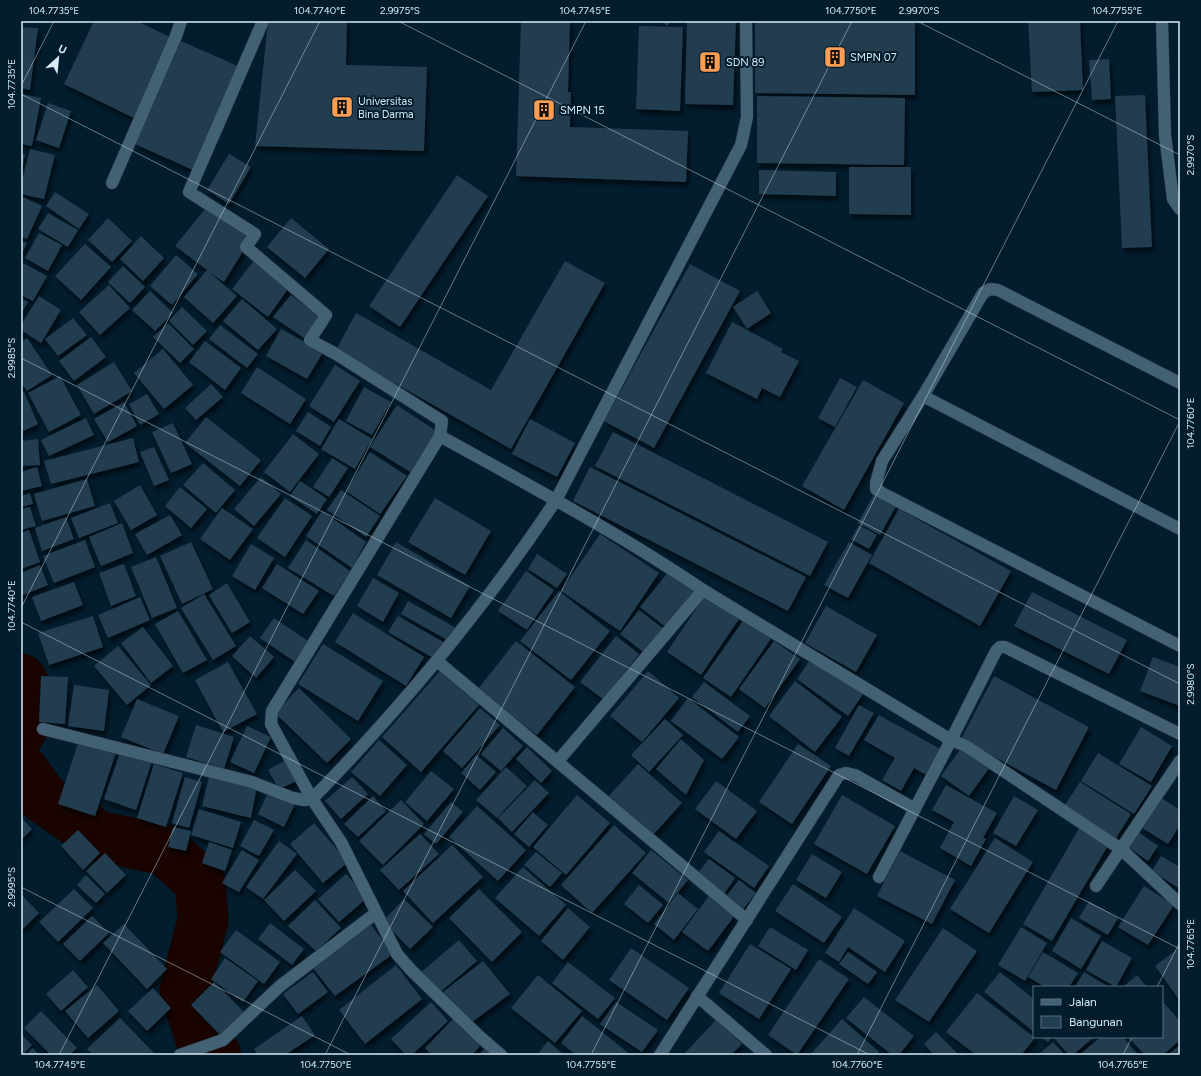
<svg xmlns="http://www.w3.org/2000/svg" width="1201" height="1076" font-family="Figtree,sans-serif">
	<style>
		.lines { fill: none; stroke-linecap: round; stroke-linejoin: round }
		.river { stroke: #190400; stroke-width: 51 }
		.building { fill: #213d50; filter: url(#shadow) }
		.minor-casing { stroke: #2c3442; stroke-width: 13 }
		.minor { stroke: #436174; stroke-width: 12 }
		.ticks { fill: none; stroke: #daeaf6; stroke-width: 1; stroke-opacity: 0.45 }
		.labels { text-anchor: middle; dominant-baseline: central; stroke-width: 4; stroke-linejoin: round; paint-order: stroke }
		.poi-label { font-size: 11px; fill: #daeaf6; stroke: #021d2e; text-anchor: start }
		.neatline { fill: none; stroke: #daeaf6; stroke-width: 1.5 }
		.ticks-label { font-size: 10px; text-anchor: middle; fill: #daeaf6 }
	</style>
	<defs>
		<filter id="shadow"><feDropShadow dx="2.5" dy="4.5" stdDeviation="2" flood-color="#0009"/></filter>
	</defs>
	<rect width="100%" height="100%" fill="#021d2e"/>
	<g class="lines">
		<g class="river">
			<path d="M21 679 30 696 21 731"/>
			<path d="M21 768 43 798 98 836 165 850 200 882 203 920 185 990 203 1045 216 1055"/>
		</g>
	</g>
	<g class="building">
		<path d="M94 21H137L172 38 134 118 64 84Z"/>
		<path d="M268 21H347L346 65 427 67 424 151 255 146Z"/>
		<path d="M521 21H570L568 92H571L570 127 688 131 686 182 516 176Z"/>
		<path d="M661 21H671L667 26Z"/>
		<path d="M687 21H736L733 105 685 104Z"/>
		<path d="M755 21 915 22V95L755 93Z"/>
		<path d="M1028 21H1080L1083 90 1032 92Z"/>
		<path d="M639 26 683 27 680 111 636 109Z"/>
		<path d="M21 27 38 28 30 90 21 88Z"/>
		<path d="M181 41 240 67 195 171 135 144Z"/>
		<path d="M1109 59 1111 99 1092 100 1089 60Z"/>
		<path d="M21 94 41 98 32 146 21 144Z"/>
		<path d="M1145 95 1152 247 1122 248 1115 96Z"/>
		<path d="M757 96 905 98 904 165 757 163Z"/>
		<path d="M48 103 71 111 59 148 36 140Z"/>
		<path d="M30 149 55 155 44 199 21 194V185Z"/>
		<path d="M21 153 25 154 22 169H21Z"/>
		<path d="M229 154 251 167 229 204 207 190Z"/>
		<path d="M849 167H911V215L849 214Z"/>
		<path d="M759 170 836 172V196L759 194Z"/>
		<path d="M457 175 488 196 400 327 369 306Z"/>
		<path d="M55 192 89 214 79 229 46 206Z"/>
		<path d="M23 197 42 206 27 239 21 237V200Z"/>
		<path d="M206 208 245 235 242 253 224 282 209 272 237 296 213 323 184 297 207 270 175 246Z"/>
		<path d="M48 213 78 230 68 247 38 229Z"/>
		<path d="M108 218 132 241 112 262 88 240Z"/>
		<path d="M291 218 329 249 305 278 267 247Z"/>
		<path d="M39 233 62 245 48 271 25 258Z"/>
		<path d="M141 236 164 258 143 281 120 259Z"/>
		<path d="M21 241 27 243 21 255Z"/>
		<path d="M85 244 111 267 81 300 55 276Z"/>
		<path d="M176 255 198 274 172 305 150 286Z"/>
		<path d="M256 258 290 286 268 317 232 289Z"/>
		<path d="M565 261 605 283 511 449 336 350 356 313 491 390Z"/>
		<path d="M21 262 47 276 33 301 21 295Z"/>
		<path d="M690 264 740 291 654 448 604 421Z"/>
		<path d="M123 266 145 287 130 303 108 282Z"/>
		<path d="M109 285 130 308 100 335 79 312Z"/>
		<path d="M150 291 173 313 155 331 132 310Z"/>
		<path d="M757 291 771 313 747 329 733 307Z"/>
		<path d="M291 295 318 316 304 338 273 317Z"/>
		<path d="M39 296 61 310 41 343 21 330V325Z"/>
		<path d="M21 298 28 302 21 314Z"/>
		<path d="M242 299 277 329 258 350 223 321Z"/>
		<path d="M182 307 207 331 193 345 169 321Z"/>
		<path d="M73 318 87 335 58 356 45 339Z"/>
		<path d="M732 322 783 349 781 352 799 361 780 397 762 388 757 399 706 373Z"/>
		<path d="M168 323 194 349 180 363 153 337Z"/>
		<path d="M220 325 258 354 247 368 209 339Z"/>
		<path d="M281 329 323 352 307 379 266 356Z"/>
		<path d="M91 337 106 357 74 381 59 361Z"/>
		<path d="M27 338 52 375 27 391 21 382V342Z"/>
		<path d="M205 341 241 368 225 390 189 362Z"/>
		<path d="M163 349 193 385 164 409 134 373Z"/>
		<path d="M114 362 132 391 94 414 77 385Z"/>
		<path d="M335 365 360 381 334 422 309 406Z"/>
		<path d="M257 367 306 399 290 424 241 393Z"/>
		<path d="M60 376 81 415 49 432 28 393Z"/>
		<path d="M840 378 857 387 835 427 818 418Z"/>
		<path d="M863 380 904 403 844 510 802 486Z"/>
		<path d="M211 384 223 397 196 420 185 408Z"/>
		<path d="M364 387 391 402 372 435 346 421Z"/>
		<path d="M24 392 38 424 21 432V393Z"/>
		<path d="M147 394 159 414 140 425 129 404Z"/>
		<path d="M124 402 137 426 108 442 94 419Z"/>
		<path d="M397 405 438 432 412 473 370 447Z"/>
		<path d="M308 412 331 427 320 446 296 431Z"/>
		<path d="M206 417 261 460 240 486 185 443Z"/>
		<path d="M86 418 94 435 49 456 41 440Z"/>
		<path d="M339 419 372 439 355 469 321 449Z"/>
		<path d="M530 419 575 443 557 477 512 454Z"/>
		<path d="M173 423 192 464 171 473 152 432Z"/>
		<path d="M613 432 828 542 810 576 595 466Z"/>
		<path d="M293 434 319 454 290 492 264 472Z"/>
		<path d="M133 438 139 462 51 484 44 461Z"/>
		<path d="M38 439 40 465 21 466V441Z"/>
		<path d="M154 447 169 480 154 486 140 452Z"/>
		<path d="M370 452 407 476 380 514 346 491Z"/>
		<path d="M332 458 348 468 329 497 313 487Z"/>
		<path d="M203 463 235 490 216 513 183 485Z"/>
		<path d="M37 467 42 486 21 491V472Z"/>
		<path d="M590 467 806 577 788 611 573 501Z"/>
		<path d="M261 477 281 494 254 526 234 509Z"/>
		<path d="M87 479 95 506 42 521 34 494Z"/>
		<path d="M300 481 327 499 317 514 290 496Z"/>
		<path d="M140 485 157 515 131 530 114 501Z"/>
		<path d="M180 487 207 509 191 528 165 506Z"/>
		<path d="M341 490 380 516 366 537 327 510Z"/>
		<path d="M30 493 33 504 21 507V496Z"/>
		<path d="M874 494 896 506 880 535 858 523Z"/>
		<path d="M285 498 312 516 285 557 257 538Z"/>
		<path d="M435 498 491 531 465 575 408 542Z"/>
		<path d="M110 503 118 523 79 538 71 518Z"/>
		<path d="M30 507 36 526 21 530V509Z"/>
		<path d="M222 508 253 529 230 560 200 539Z"/>
		<path d="M899 509 1011 571 980 626 869 563Z"/>
		<path d="M322 511 366 542 352 568 306 536Z"/>
		<path d="M170 515 182 535 147 555 135 534Z"/>
		<path d="M66 517 74 539 42 551 35 528Z"/>
		<path d="M122 523 133 553 101 566 89 537Z"/>
		<path d="M859 525 877 535 869 549 851 539Z"/>
		<path d="M29 530 40 562 21 569V533Z"/>
		<path d="M600 534 659 573 620 631 561 591Z"/>
		<path d="M85 540 95 567 54 583 43 556Z"/>
		<path d="M306 540 350 571 334 596 288 568Z"/>
		<path d="M191 542 213 589 182 604 160 556Z"/>
		<path d="M396 542 470 586 451 618 377 575Z"/>
		<path d="M849 542 872 555 848 598 824 585Z"/>
		<path d="M251 544 274 558 255 590 232 576Z"/>
		<path d="M537 554 567 574 557 588 528 569Z"/>
		<path d="M156 557 177 608 152 618 131 567Z"/>
		<path d="M124 564 136 596 111 606 99 573Z"/>
		<path d="M277 564 319 591 303 614 262 588Z"/>
		<path d="M40 565 48 585 21 596V573Z"/>
		<path d="M670 570 696 591 667 628 640 607Z"/>
		<path d="M526 571 554 590 527 630 498 611Z"/>
		<path d="M373 578 399 593 383 622 357 606Z"/>
		<path d="M74 582 83 605 41 621 32 597Z"/>
		<path d="M227 583 250 622 232 633 209 595Z"/>
		<path d="M559 591 610 631 571 680 520 641Z"/>
		<path d="M1032 592 1127 640 1109 674 1014 626Z"/>
		<path d="M707 593 741 616 701 675 667 652Z"/>
		<path d="M204 594 236 646 213 660 181 608Z"/>
		<path d="M140 597 150 620 108 638 98 615Z"/>
		<path d="M408 601 456 628 449 641 401 614Z"/>
		<path d="M826 606 877 635 856 672 805 643Z"/>
		<path d="M639 610 665 630 647 655 620 634Z"/>
		<path d="M178 611 207 660 183 673 155 624Z"/>
		<path d="M353 613 424 657 406 686 335 642Z"/>
		<path d="M93 616 103 647 49 665 38 633Z"/>
		<path d="M398 616 445 643 435 659 388 632Z"/>
		<path d="M274 618 311 643 298 664 260 638Z"/>
		<path d="M745 618 772 637 731 697 703 678Z"/>
		<path d="M143 627 173 666 151 683 121 643Z"/>
		<path d="M250 636 274 657 256 678 232 656Z"/>
		<path d="M616 636 639 654 603 699 580 682Z"/>
		<path d="M516 641 575 687 537 735 478 689Z"/>
		<path d="M774 641 800 659 765 708 739 689Z"/>
		<path d="M323 644 383 681 358 721 298 684Z"/>
		<path d="M118 646 151 685 127 705 94 666Z"/>
		<path d="M812 657 863 694 848 716 797 679Z"/>
		<path d="M1153 657 1180 667V706L1140 691Z"/>
		<path d="M228 662 257 714 223 732 195 680Z"/>
		<path d="M440 671 479 705 421 772 382 737Z"/>
		<path d="M648 671 679 698 642 742 610 716Z"/>
		<path d="M41 676 68 677 65 724 39 722Z"/>
		<path d="M994 676 1089 727 1056 790 961 739Z"/>
		<path d="M795 681 842 717 815 752 769 716Z"/>
		<path d="M704 682 750 716 738 732 692 697Z"/>
		<path d="M74 685 109 690 104 731 68 726Z"/>
		<path d="M299 688 351 739 327 763 275 713Z"/>
		<path d="M688 698 739 737 722 759 671 721Z"/>
		<path d="M137 699 179 716 163 754 121 737Z"/>
		<path d="M859 705 874 713 849 756 835 748Z"/>
		<path d="M480 708 500 725 462 768 443 751Z"/>
		<path d="M879 715 942 750 928 776 914 768 901 791 882 780 895 758 864 740Z"/>
		<path d="M665 719 683 735 649 772 631 755Z"/>
		<path d="M196 725 234 737 224 769 186 757Z"/>
		<path d="M247 726 271 737 254 773 230 762Z"/>
		<path d="M1141 727 1172 746 1151 782 1119 764Z"/>
		<path d="M503 728 523 746 501 771 481 754Z"/>
		<path d="M681 739 704 760 686 795 656 769Z"/>
		<path d="M79 740 116 752 95 816 58 804Z"/>
		<path d="M379 740 407 765 380 796 351 772Z"/>
		<path d="M798 744 831 766 792 824 759 802Z"/>
		<path d="M527 747 552 771 541 783 516 759Z"/>
		<path d="M962 747 990 767 969 796 941 776Z"/>
		<path d="M121 750 152 761 136 810 104 799Z"/>
		<path d="M1098 753 1152 786 1134 814 1081 781Z"/>
		<path d="M476 755 496 772 480 790 461 773Z"/>
		<path d="M288 759 299 780 279 789 268 770Z"/>
		<path d="M154 764 183 773 166 827 137 818Z"/>
		<path d="M638 764 682 803 652 836 608 797Z"/>
		<path d="M506 767 527 786 497 818 476 800Z"/>
		<path d="M431 771 454 789 427 821 405 802Z"/>
		<path d="M210 773 257 786 251 818 202 806Z"/>
		<path d="M185 777 202 782 189 828 172 823Z"/>
		<path d="M352 777 368 794 341 819 325 801Z"/>
		<path d="M535 780 549 793 512 832 498 818Z"/>
		<path d="M716 781 757 811 736 839 695 809Z"/>
		<path d="M1080 782 1131 814 1115 840 1063 808Z"/>
		<path d="M946 785 997 813 983 838 986 839 971 866 940 848 954 822 958 824 932 810Z"/>
		<path d="M269 791 295 804 284 827 258 814Z"/>
		<path d="M577 795 610 823 566 875 533 847Z"/>
		<path d="M842 795 895 826 867 874 814 844Z"/>
		<path d="M373 796 386 811 358 837 344 824Z"/>
		<path d="M1014 796 1038 810 1016 846 993 833Z"/>
		<path d="M1160 797 1180 810V825L1168 844 1141 827Z"/>
		<path d="M401 800 424 824 383 865 359 841Z"/>
		<path d="M451 802 463 812 436 844 424 834Z"/>
		<path d="M477 806 526 850 498 881 449 837Z"/>
		<path d="M199 809 241 822 233 848 191 835Z"/>
		<path d="M533 812 548 825 529 847 514 834Z"/>
		<path d="M21 817 32 829 21 840Z"/>
		<path d="M254 820 274 830 259 856 240 846Z"/>
		<path d="M314 823 348 862 323 883 290 844Z"/>
		<path d="M614 825 646 853 592 913 561 885Z"/>
		<path d="M173 827 191 831 186 851 168 847Z"/>
		<path d="M1080 827 1109 844 1052 941 1023 924Z"/>
		<path d="M78 830 100 853 83 870 61 846Z"/>
		<path d="M719 831 769 866 754 888 704 852Z"/>
		<path d="M1138 832 1158 846 1148 861 1128 847Z"/>
		<path d="M420 834 439 854 399 890 380 870Z"/>
		<path d="M995 838 1033 862 989 933 950 909Z"/>
		<path d="M279 841 297 854 263 899 246 887Z"/>
		<path d="M209 842 232 850 225 871 202 863Z"/>
		<path d="M452 845 483 877 433 923 403 891Z"/>
		<path d="M242 850 259 860 239 892 222 883Z"/>
		<path d="M651 850 688 880 669 903 632 873Z"/>
		<path d="M900 851 955 880 932 924 877 896Z"/>
		<path d="M536 852 562 873 550 887 524 865Z"/>
		<path d="M105 853 126 875 107 893 86 871Z"/>
		<path d="M812 854 842 872 826 898 796 880Z"/>
		<path d="M1161 856 1180 867V889L1152 871Z"/>
		<path d="M709 859 735 878 724 894 697 874Z"/>
		<path d="M523 867 566 905 539 936 495 898Z"/>
		<path d="M295 870 316 891 284 921 264 900Z"/>
		<path d="M346 874 367 898 339 922 318 899Z"/>
		<path d="M86 875 105 894 96 903 77 885Z"/>
		<path d="M739 880 756 893 741 912 724 899Z"/>
		<path d="M793 884 842 917 824 943 775 911Z"/>
		<path d="M639 885 663 905 648 923 624 904Z"/>
		<path d="M1144 886 1174 905 1148 945 1118 927Z"/>
		<path d="M74 889 93 908 58 942 39 922Z"/>
		<path d="M479 889 522 932 492 962 449 918Z"/>
		<path d="M678 893 698 909 674 940 654 924Z"/>
		<path d="M21 894 39 913 21 931Z"/>
		<path d="M709 896 735 915 708 951 682 932Z"/>
		<path d="M404 899 433 927 410 949 383 921Z"/>
		<path d="M315 900 341 928 316 951 288 926Z"/>
		<path d="M1089 901 1118 918 1108 935 1079 918Z"/>
		<path d="M568 908 590 927 563 960 541 941Z"/>
		<path d="M854 908 905 941 885 972 848 947 839 962 825 953Z"/>
		<path d="M92 916 109 933 80 961 63 944Z"/>
		<path d="M1071 918 1101 936 1081 969 1052 951Z"/>
		<path d="M270 923 304 949 292 965 258 939Z"/>
		<path d="M124 924 167 969 147 989 103 943Z"/>
		<path d="M371 925 393 954 335 996 313 968Z"/>
		<path d="M770 927 808 950 796 970 758 946Z"/>
		<path d="M1021 927 1047 943 1025 981 998 965Z"/>
		<path d="M943 928 977 951 929 1022 895 1000Z"/>
		<path d="M236 930 280 962 264 984 220 952Z"/>
		<path d="M459 940 477 961 438 994 420 973Z"/>
		<path d="M1102 941 1132 958 1116 987 1086 970Z"/>
		<path d="M750 944 791 969 759 1019 719 993Z"/>
		<path d="M1180 947V1001L1155 966Z"/>
		<path d="M631 948 689 988 667 1020 609 980Z"/>
		<path d="M848 952 877 972 868 984 839 964Z"/>
		<path d="M1043 952 1078 973 1069 987H1045L1028 977Z"/>
		<path d="M225 958 258 981 243 1002 211 979Z"/>
		<path d="M819 959 849 979 797 1055 768 1035Z"/>
		<path d="M483 961 510 994 468 1025 443 992Z"/>
		<path d="M568 962 615 998 598 1019 552 983Z"/>
		<path d="M396 965 422 999 365 1044 339 1010Z"/>
		<path d="M73 970 88 987 61 1011 46 994Z"/>
		<path d="M313 972 328 992 298 1014 283 994Z"/>
		<path d="M1000 972 1034 999V1032L984 992Z"/>
		<path d="M1084 972 1109 987H1075Z"/>
		<path d="M538 975 582 1011 555 1043 511 1008Z"/>
		<path d="M1137 975 1147 987H1123Z"/>
		<path d="M214 982 246 1014 222 1037 191 1005Z"/>
		<path d="M97 985 119 1011 88 1038 65 1011Z"/>
		<path d="M153 988 171 1008 147 1031 128 1011Z"/>
		<path d="M977 993 1035 1038 1021 1055H976L946 1032Z"/>
		<path d="M864 997 914 1036 899 1055H892L846 1018Z"/>
		<path d="M1162 1001 1180 1021V1040L1163 1055H1145L1128 1037H1162Z"/>
		<path d="M431 1002 448 1021 412 1055H406L391 1039Z"/>
		<path d="M616 1002 658 1030 642 1052 600 1024Z"/>
		<path d="M41 1011 77 1048 69 1055H51L24 1028Z"/>
		<path d="M302 1016 315 1035 285 1055H258L254 1049Z"/>
		<path d="M582 1016 631 1055H576L561 1043Z"/>
		<path d="M120 1018 156 1055H93L87 1049Z"/>
		<path d="M454 1018 481 1045 472 1055H432L425 1048Z"/>
		<path d="M842 1019 879 1052 876 1055H810Z"/>
		<path d="M716 1020 742 1044 731 1055H683Z"/>
		<path d="M936 1032 959 1055H934L924 1044Z"/>
		<path d="M21 1034 32 1045 23 1055H21Z"/>
		<path d="M1041 1037H1052L1048 1042Z"/>
		<path d="M1056 1037H1094L1073 1055H1069L1054 1038Z"/>
		<path d="M1101 1037H1123L1138 1055H1079Z"/>
		<path d="M548 1041 564 1055H537Z"/>
		<path d="M1053 1042 1065 1055H1038Z"/>
		<path d="M1180 1045V1055H1168Z"/>
		<path d="M488 1046 497 1055H478Z"/>
		<path d="M32 1048 40 1055H26Z"/>
	</g>
	<g class="lines">
		<g class="minor-casing">
			<g id="minor">
				<path d="M263 21 189 192 255 234 246 247 326 315 310 340 336 354 442 421 440 436"/>
				<path d="M1162 21 1165 135 1173 199 1180 209"/>
				<path d="M112 183 176 36 181 21"/>
				<path d="M1180 383 998 290 990 289 983 293 923 396 882 461 876 483V489L882 493 1180 646"/>
				<path d="M923 396 1180 529"/>
				<path d="M437 661 747 920"/>
				<path d="M43 729 252 782 293 798 304 800 312 799C402 707 485 607 556 500L741 145 747 117 746 21"/>
				<path d="M558 761 703 590"/>
				<path d="M879 877 951 740 996 651 1000 647H1005L1180 734"/>
				<path d="M1096 886 1180 761"/>
				<path d="M697 996 766 1055"/>
				<path d="M180 1055 223 1040 280 986 376 913"/>
				<path d="M501 1055 479 1036 411 970 397 954 341 842 312 799 271 724 272 711 440 436C528 485 619 533 703 590L951 740 966 746 1121 849 1180 904"/>
				<path d="M660 1055 839 775 846 773 855 775 915 809"/>
			</g>
		</g>
		<use href="#minor" class="minor"/>
	</g>
	<path class="ticks" d="M398 21 1180 420M917 21 1180 155M21 86 54 21M21 94 1180 684M21 358 1180 949M21 608 320 21M21 622 870 1055M21 887 351 1055M1157 987 1180 942M59 1055 586 21M325 1055 852 21M591 1055 1118 21M857 1055 1180 421M1123 1055 1132 1037"/>
	<defs>
		<g id="building-square" transform="scale(1.15)"><rect x="-9" y="-9" width="18" height="18" rx="4" fill="#fd9d54" stroke="#021d2e"/><path d="M-4-6H4V6H1V3H-1V6H-4ZM-2.5-4.3h1.7v1.8h-1.7ZM.8-4.3h1.7v1.8H.8ZM-2.5-1h1.7V.8h-1.7ZM.8-1h1.7V.8H.8Z" fill="#111"/></g>
	</defs>
	<g fill-rule="evenodd">
		<use href="#building-square" x="835" y="57"/>
		<use href="#building-square" x="710" y="62"/>
		<use href="#building-square" x="342" y="107"/>
		<use href="#building-square" x="544" y="110"/>
	</g>
	<g class="labels">
		<g class="poi-label">
			<text x="850" y="57">SMPN 07</text>
			<text x="726" y="62">SDN 89</text>
			<text x="358" y="101">Universitas<tspan x="358" dy="13">Bina Darma</tspan></text>
			<text x="560" y="110">SMPN 15</text>
		</g>
	</g>
	<rect width="1201" height="1076" fill="none" stroke="#021d2e" stroke-width="44"/>
	<rect x="1033" y="986" width="130" height="52" fill="#021d2e" stroke="#586f7e"/>
	<rect x="1041" y="999" width="20" height="6" fill="#436174" stroke="#586f7e"/>
	<text x="1069" y="1006" font-size="12" fill="#daeaf6">Jalan</text>
	<rect x="1041" y="1016" width="20" height="12" fill="#213d50" stroke="#586f7e"/>
	<text x="1069" y="1026" font-size="12" fill="#daeaf6">Bangunan</text>
	<g transform="translate(58 58) rotate(27)" stroke="#021d2e" stroke-width="3" paint-order="stroke">
	<path d="M0-3L7 15L0 10L-7 15Z" fill="#daeaf6"/>
	<text y="-6" font-size="11" font-weight="bold" text-anchor="middle" fill="#daeaf6">U</text>
	</g>
	<rect x="22" y="22" width="1157" height="1032" class="neatline"/>
	<g class="ticks-label">
		<text x="54" y="14">104.7735°E</text>
		<text x="320" y="14">104.7740°E</text>
		<text x="400" y="14">2.9975°S</text>
		<text x="585" y="14">104.7745°E</text>
		<text x="851" y="14">104.7750°E</text>
		<text x="919" y="14">2.9970°S</text>
		<text x="1117" y="14">104.7755°E</text>
		<text transform="translate(11 84) rotate(-90)" y="4">104.7735°E</text>
		<text transform="translate(1190 155) rotate(-90)" y="4">2.9970°S</text>
		<text transform="translate(11 358) rotate(-90)" y="4">2.9985°S</text>
		<text transform="translate(1190 423) rotate(-90)" y="4">104.7760°E</text>
		<text transform="translate(11 606) rotate(-90)" y="4">104.7740°E</text>
		<text transform="translate(1190 684) rotate(-90)" y="4">2.9980°S</text>
		<text transform="translate(11 887) rotate(-90)" y="4">2.9995°S</text>
		<text transform="translate(1190 944) rotate(-90)" y="4">104.7765°E</text>
		<text x="60" y="1068">104.7745°E</text>
		<text x="326" y="1068">104.7750°E</text>
		<text x="591" y="1068">104.7755°E</text>
		<text x="857" y="1068">104.7760°E</text>
		<text x="1123" y="1068">104.7765°E</text>
	</g>
</svg>
